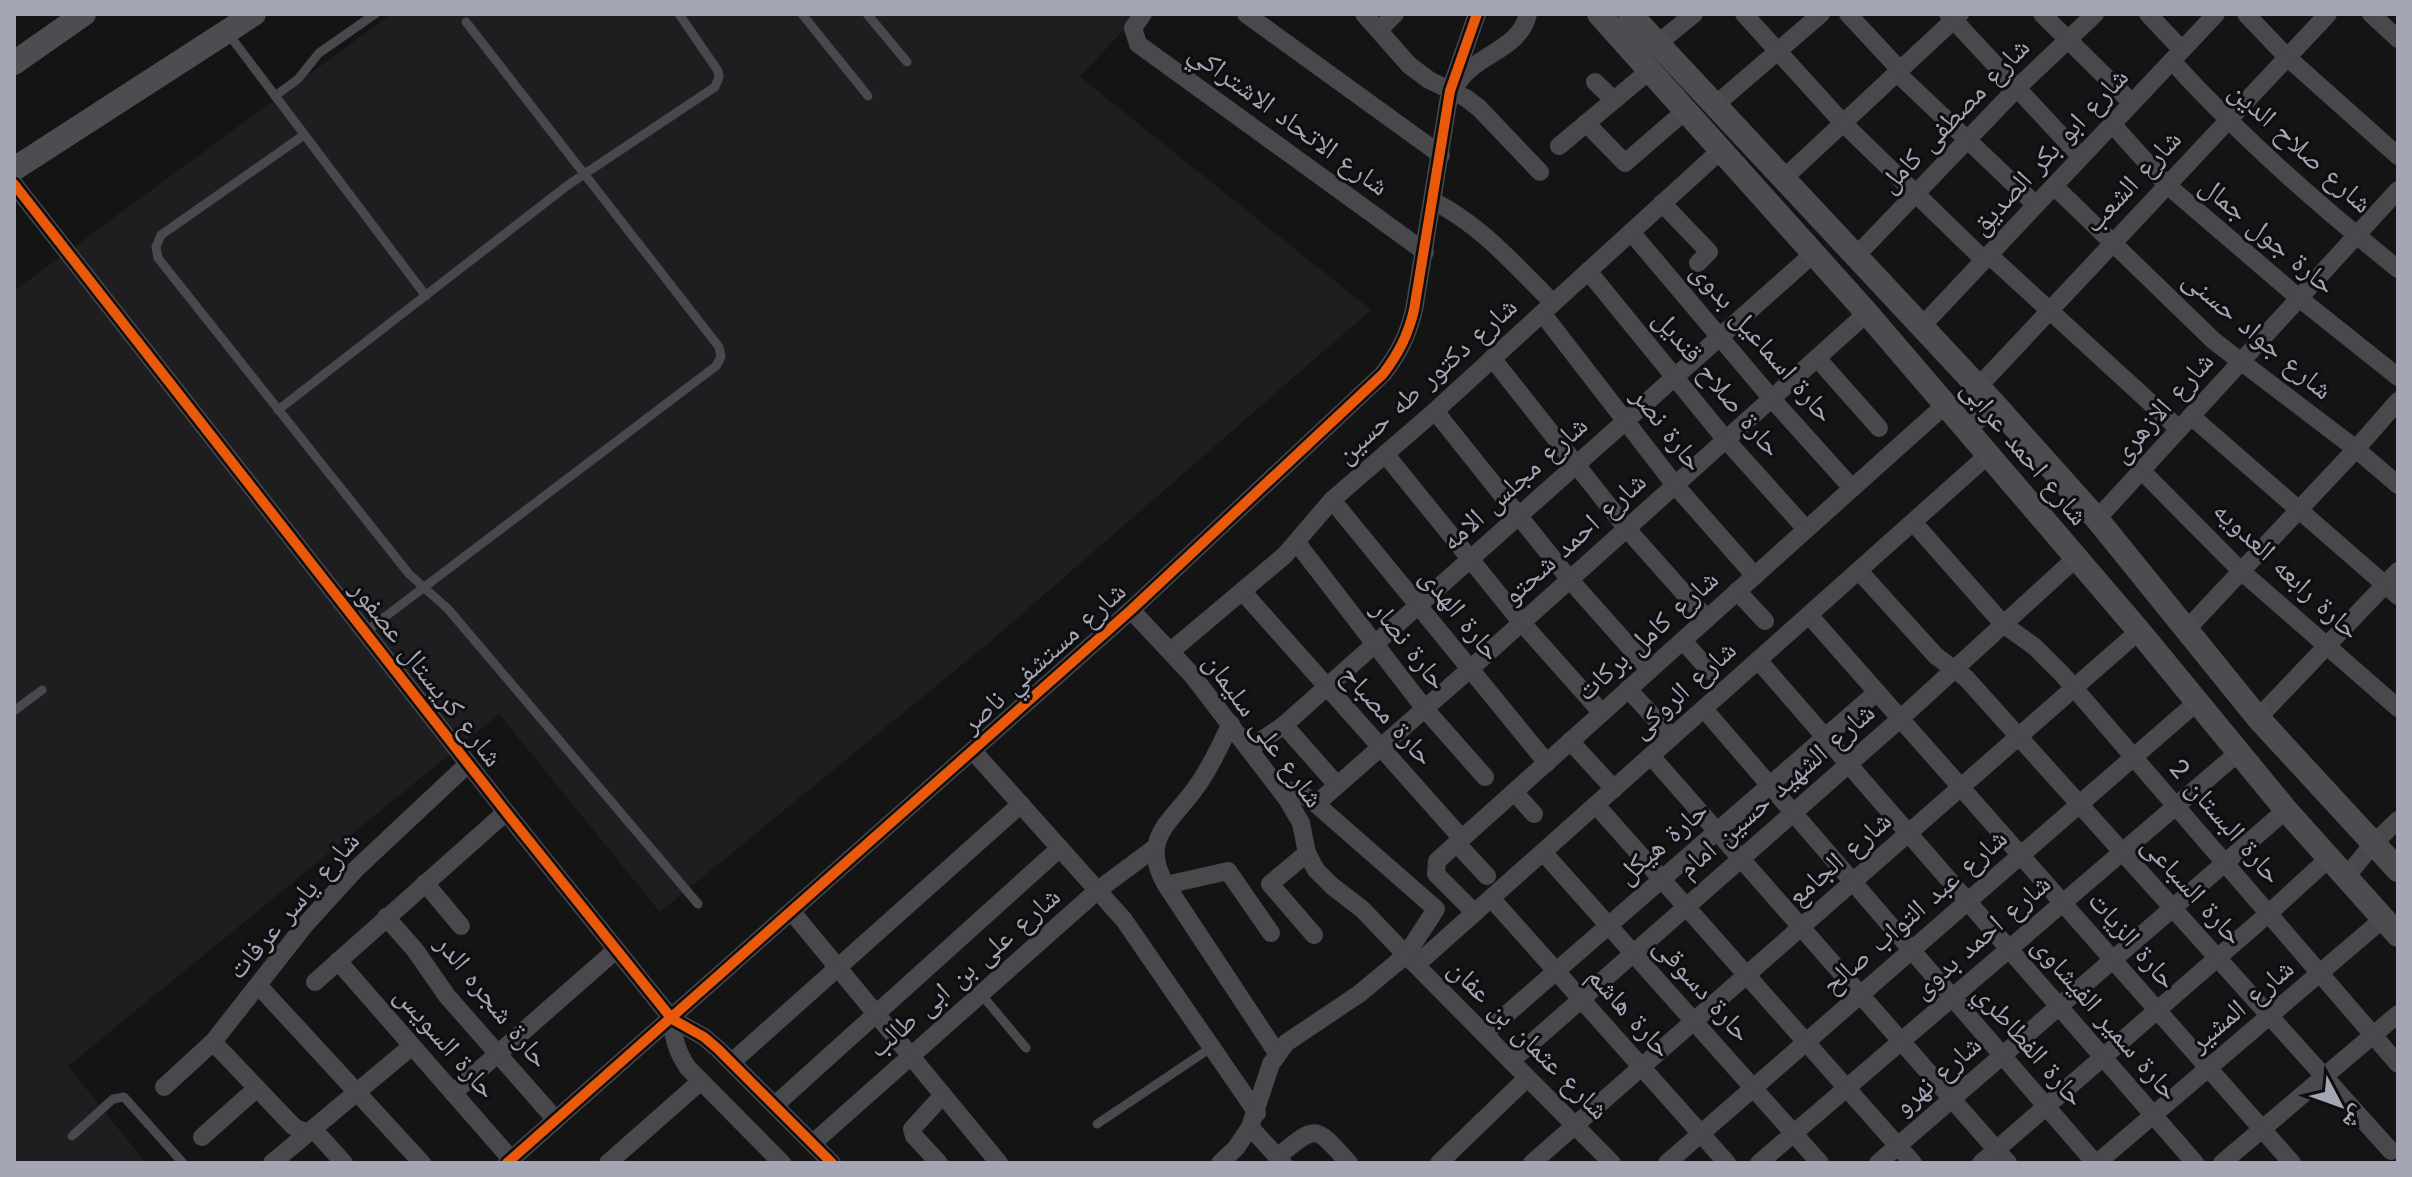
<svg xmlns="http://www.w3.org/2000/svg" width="2412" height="1177" font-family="'Work Sans','Noto Naskh Arabic',sans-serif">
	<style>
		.built { fill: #1e1e20 }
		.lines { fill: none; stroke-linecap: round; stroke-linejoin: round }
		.lane { stroke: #48484d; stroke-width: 9 }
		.street { stroke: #48484d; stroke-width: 18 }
		.secondary { stroke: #4c4c51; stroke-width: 24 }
		.cycleway-casing { stroke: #0e0e10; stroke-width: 15 }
		.cycleway { stroke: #e8590c; stroke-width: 10 }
		.labels { text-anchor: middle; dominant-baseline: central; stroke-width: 6; stroke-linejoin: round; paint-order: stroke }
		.street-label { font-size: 28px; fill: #a4a6b6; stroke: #0e0e10 }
	</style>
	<rect width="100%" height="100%" fill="#141414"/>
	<path class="built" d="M391 14H1138L1080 77 1371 310 991 641 660 912 499 714 68 1066 146 1163H14V291Z"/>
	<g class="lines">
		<g class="lane">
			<path d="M802 14 868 96"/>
			<path d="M867 14 907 62"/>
			<path d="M227 32 426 296"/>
			<path d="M275 96 298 79 319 53 375 14"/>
			<path d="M304 135 161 235 156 247 158 258 409 574 448 609 698 904"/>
			<path d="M278 410 568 185 715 87 719 77 718 71 679 14"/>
			<path d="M365 632 716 366 721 357 719 347 466 22"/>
			<path d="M14 711 42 690"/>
			<path d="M981 994 1026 1048"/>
			<path d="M1097 1124 1212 1047"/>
			<path d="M72 1136 113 1099 124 1097 183 1163"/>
		</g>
		<g class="street">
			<path d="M1143 14 1133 28 1138 44 1425 252"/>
			<path d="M1246 14 1441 155"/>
			<path d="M1364 14 1409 65 1429 80 1466 98 1479 108 1540 172"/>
			<path d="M1744 14 1843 123 1984 260"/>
			<path d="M1848 14 1900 70"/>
			<path d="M1948 14 2081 157"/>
			<path d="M2042 14 2132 103"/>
			<path d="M2148 14 2182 50"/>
			<path d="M2246 14 2287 57 2398 156"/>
			<path d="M2371 14 2398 39"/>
			<path d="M1379 30 1395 14"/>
			<path d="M1657 44 1694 14"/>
			<path d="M2172 61C2241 137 2318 205 2398 269"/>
			<path d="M1897 73 2036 205"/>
			<path d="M1595 82 1614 100"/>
			<path d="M1456 86C1473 54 1520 51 1528 14"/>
			<path d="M1714 106 1821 14"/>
			<path d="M1586 123 1625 163 1685 111"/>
			<path d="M2112 124 2167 185 2299 298 2398 377"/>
			<path d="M1559 146 1649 71"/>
			<path d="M1782 180 1960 14"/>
			<path d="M14 184 506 812 672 1019 704 1037 718 1049 832 1163"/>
			<path d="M2054 186 2214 341 2356 449 2398 485"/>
			<path d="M1433 201C1481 225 1515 265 1553 303"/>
			<path d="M1662 203 1709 252 1698 263"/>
			<path d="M1631 232 1772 399 1852 488"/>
			<path d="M1989 255 2179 429"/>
			<path d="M1855 257 2017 88 2095 14"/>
			<path d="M1588 271 1726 440 1806 529"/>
			<path d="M1542 313 1675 485 1755 576"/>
			<path d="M1921 327 2216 14"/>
			<path d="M1492 358 1627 529 1707 619"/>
			<path d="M1817 358 1879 428"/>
			<path d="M1978 387 2328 14"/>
			<path d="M1435 411 1570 580 1650 670"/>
			<path d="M2191 416 2398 596"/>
			<path d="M1966 430 1996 406"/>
			<path d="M1386 455 1522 623 1602 713"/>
			<path d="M2141 470 2241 571 2398 708"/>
			<path d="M1332 500 1547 763"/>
			<path d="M2097 519 2398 190"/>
			<path d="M1913 522 2003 624 2035 647 2062 674 2398 1064"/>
			<path d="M1297 543 1425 709 1485 777"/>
			<path d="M1859 571 1936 656 1966 678 2391 1151"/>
			<path d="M1242 591 1457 833 1460 847 1487 876"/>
			<path d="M1737 591 1765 621"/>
			<path d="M1131 610 1192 675 1287 799 1301 823 1307 853 1316 870 1332 886 1362 909 1406 955 1612 1163"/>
			<path d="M1809 615 2292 1163"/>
			<path d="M2186 630 2356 449 2398 401"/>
			<path d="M1683 641 1710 671"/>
			<path d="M1171 651 1285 555 1332 500 1435 411 1720 151"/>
			<path d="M1758 660 2195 1163"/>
			<path d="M1628 689 1672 737"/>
			<path d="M1704 709 2095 1163"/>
			<path d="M2258 718 2398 571"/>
			<path d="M1231 724C1220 745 1211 767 1197 786 1173 821 1138 838 1166 885L1277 1053"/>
			<path d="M1284 725 1337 785"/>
			<path d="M1570 741 1614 789"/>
			<path d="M1249 749 1284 725 1813 254"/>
			<path d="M973 751 1124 920 1257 1113"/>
			<path d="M1651 756 2008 1163"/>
			<path d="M1514 792 1534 814"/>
			<path d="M1316 804 1470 669 1867 313"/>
			<path d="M1596 805 1913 1163"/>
			<path d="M1543 852 1820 1163"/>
			<path d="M1307 853 1270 884 1314 935"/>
			<path d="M2346 877 2373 844 2398 820"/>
			<path d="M425 883 461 926"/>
			<path d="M1166 885 1228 871 1271 933"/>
			<path d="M1491 898 1727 1163"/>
			<path d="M792 912 999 1163"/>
			<path d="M1475 913 1436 874 1437 861 1945 405"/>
			<path d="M386 917 415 950 447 996 556 1120"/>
			<path d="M338 961 511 1159"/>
			<path d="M1416 965 1988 455"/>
			<path d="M315 982 506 812"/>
			<path d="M258 985 422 1163"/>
			<path d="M672 1019C673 1038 677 1052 688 1068L782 1163"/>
			<path d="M1484 1034 1877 692"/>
			<path d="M213 1042 293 1126 302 1131H315L344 1163"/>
			<path d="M1511 1061 1900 719 2076 558"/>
			<path d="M732 1062 1021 804"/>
			<path d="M164 1087 213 1042 305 925 356 869 468 764"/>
			<path d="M453 1093 616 950"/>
			<path d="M775 1105 1060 848"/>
			<path d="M1250 1127 1283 1163"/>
			<path d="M202 1137 257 1088"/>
			<path d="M813 1143 1098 890 1156 847"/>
			<path d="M1277 1157C1318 1124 1314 1125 1349 1163"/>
			<path d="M272 1163 412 1046"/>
			<path d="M507 1163 1131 610 1383 374C1399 353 1408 335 1414 310L1450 91 1477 14"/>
			<path d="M608 1163 701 1081"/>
			<path d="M939 1163 914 1136 912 1129 943 1095"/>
			<path d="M1220 1163 1236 1148 1250 1127 1271 1064 1286 1043 1359 994 1406 955 1436 909 1316 804 1302 794 1279 788"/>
			<path d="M1439 1163 1527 1078"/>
			<path d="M1532 1163 2139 631"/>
			<path d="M1667 1163 2197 702"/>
			<path d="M1759 1163 2239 752"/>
			<path d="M1878 1163 2286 810"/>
			<path d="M1981 1163 2268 914 2329 858"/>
			<path d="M2097 1163 2383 919"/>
			<path d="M2222 1163 2398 1014"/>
		</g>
		<g class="secondary">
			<path d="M1599 14 1867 313 2139 631 2286 810 2398 935"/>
			<path d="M1630 14 1996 406 2097 519 2258 718 2398 870"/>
			<path d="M14 63 84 14"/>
			<path d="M14 169 254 14"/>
		</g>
		<g class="cycleway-casing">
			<g id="cycleway">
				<path d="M14 184 506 812 672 1019 704 1037 718 1049 832 1163"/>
				<path d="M507 1163 1131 610 1383 374C1399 353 1408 335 1414 310L1450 91 1477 14"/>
			</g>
		</g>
		<use href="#cycleway" class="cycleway"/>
	</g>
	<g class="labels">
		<g class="street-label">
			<text transform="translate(1954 115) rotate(-46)">شارع مصطفى كامل</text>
			<text transform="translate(1289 119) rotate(36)">شارع الاتحاد الاشتراكي</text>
			<text transform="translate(2301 147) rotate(42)">شارع صلاح الدين</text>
			<text transform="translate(2049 151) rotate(-47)">شارع ابو بكر الصديق</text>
			<text transform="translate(2132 181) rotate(-47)">شارع الشعب</text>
			<text transform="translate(2268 235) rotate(40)">حارة جول جمال</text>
			<text transform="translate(2258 334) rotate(40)">شارع جواد حسنى</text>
			<text transform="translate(1763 342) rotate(49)">حارة اسماعيل بدوى</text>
			<text transform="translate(1426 380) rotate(-42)">شارع دكتور طه حسين</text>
			<text transform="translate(1718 383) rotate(50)">حارة صلاح قنديل</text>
			<text transform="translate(2162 407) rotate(-48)">شارع الازهرى</text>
			<text transform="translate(1668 429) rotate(52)">حارة نصر</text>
			<text transform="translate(2025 452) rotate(50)">شارع احمد عرابى</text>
			<text transform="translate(1514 483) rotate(-42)">شارع مجلس الامه</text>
			<text transform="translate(1574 538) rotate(-42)">شارع احمد شحتو</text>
			<text transform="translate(2287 570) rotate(43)">حارة رابعه العدويه</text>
			<text transform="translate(1461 614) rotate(51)">حارة الهدى</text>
			<text transform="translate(1647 635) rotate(-42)">شارع كامل بركات</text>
			<text transform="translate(1410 645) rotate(52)">حارة نصار</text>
			<text transform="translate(1043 657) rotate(-42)">شارع مستشفي ناصر</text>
			<text transform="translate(427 673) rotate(52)">شارع كريستال عصفور</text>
			<text transform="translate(1683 689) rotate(-42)">شارع الروكى</text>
			<text transform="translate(1388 715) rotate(48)">حارة مصباح</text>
			<text transform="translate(1264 730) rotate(54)">شارع على سليمان</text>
			<text transform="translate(1776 790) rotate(-41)">شارع الشهيد حسين امام</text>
			<text transform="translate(2226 821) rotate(49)">حارة البستان 2</text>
			<text transform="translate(1662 842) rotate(-41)">حارة هيكل</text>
			<text transform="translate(1839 858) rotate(-41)">شارع الجامع</text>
			<text transform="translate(2193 890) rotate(48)">حارة السباعى</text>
			<text transform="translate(293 905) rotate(-49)">شارع ياسر عرفات</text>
			<text transform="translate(1914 911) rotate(-41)">شارع عبد التواب صالح</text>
			<text transform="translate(1981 936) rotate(-41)">شارع احمد بدوى</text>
			<text transform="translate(2133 940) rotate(49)">حارة الزيات</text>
			<text transform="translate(964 972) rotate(-41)">شارع على بن ابى طالب</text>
			<text transform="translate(1703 989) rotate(48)">حارة دسوقى</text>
			<text transform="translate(493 1001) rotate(51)">حارة شجره الدر</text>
			<text transform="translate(2241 1005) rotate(-40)">شارع المشير</text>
			<text transform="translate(1630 1012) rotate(48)">حارة هاشم</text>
			<text transform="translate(2106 1018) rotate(49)">حارة سمير الفيشاوى</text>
			<text transform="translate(1529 1039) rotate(45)">شارع عثمان بن عفان</text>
			<text transform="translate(446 1042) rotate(49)">حارة السويس</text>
			<text transform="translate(2030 1045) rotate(49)">حارة الفطاطري</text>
			<text transform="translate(1937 1075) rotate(-41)">شارع نهرو</text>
		</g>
	</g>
	<rect width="2412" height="1177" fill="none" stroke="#a4a6b6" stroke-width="32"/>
	<g transform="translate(2340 1105) rotate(131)" stroke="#0e0e10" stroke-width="6" paint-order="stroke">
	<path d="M0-6L14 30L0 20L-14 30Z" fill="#a4a6b6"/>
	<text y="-12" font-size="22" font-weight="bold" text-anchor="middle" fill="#a4a6b6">ش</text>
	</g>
</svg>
